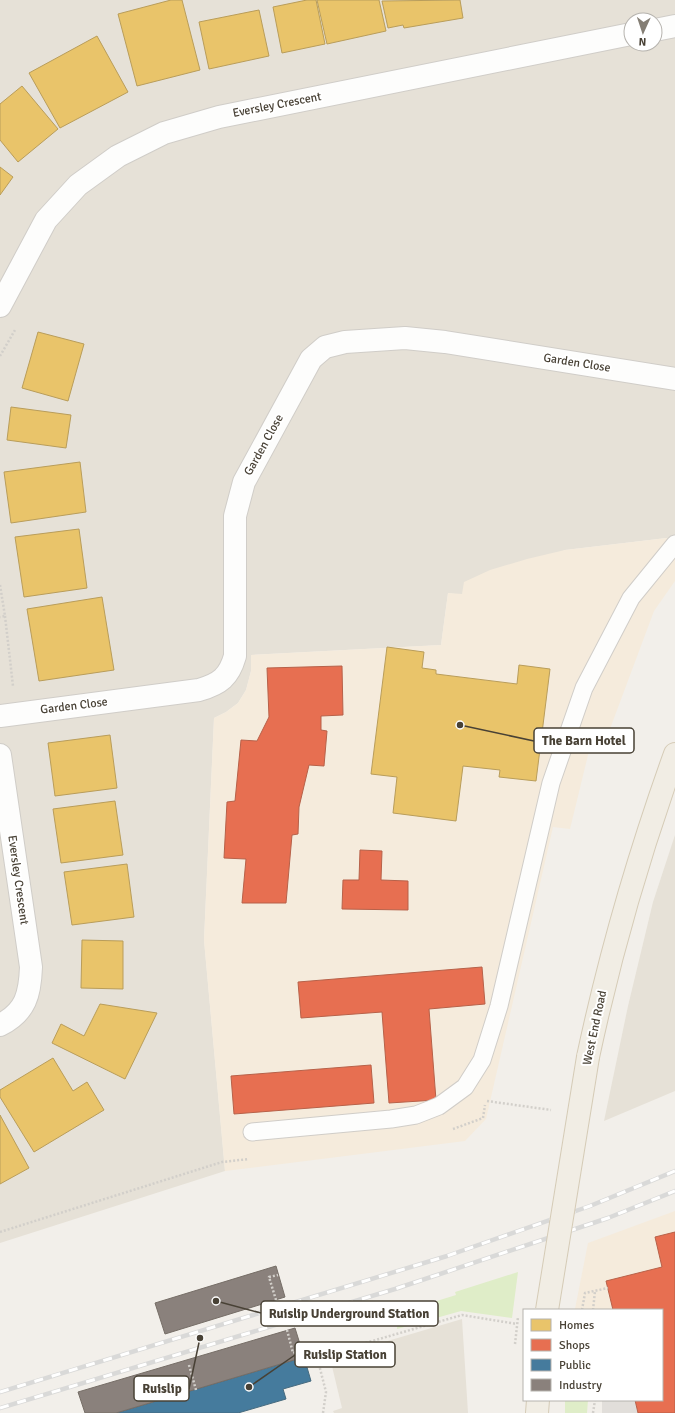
<svg xmlns="http://www.w3.org/2000/svg" width="675" height="1413" font-family="Signika,sans-serif">
	<style>
		.residential { fill: #e6e1d7; fill-rule: evenodd }
		.commercial { fill: #f5ebdc }
		.green { fill: #dfedc8 }
		.parking { fill: #e1deda }
		.homes { fill: #e9c46a; stroke: #b99d5a }
		.shops { fill: #e76f51; stroke: #b76149 }
		.public { fill: #457b9d; stroke: #466a7e }
		.industry { fill: #8a817c; stroke: #766e67 }
		.lines { fill: none; stroke-linecap: round; stroke-linejoin: round }
		.service-casing { stroke: #d0cdc8; stroke-width: 19 }
		.minor-casing { stroke: #d0cdc8; stroke-width: 24 }
		.primary-casing { stroke: #d5cbb6; stroke-width: 24 }
		.path { stroke: #d2cfca; stroke-width: 2.5; stroke-dasharray: 2 2; stroke-linecap: butt }
		.service { stroke: #fdfdfc; stroke-width: 17 }
		.minor { stroke: #fdfdfc; stroke-width: 22 }
		.primary { stroke: #f1ede4; stroke-width: 22 }
		.rail-casing { stroke: #d9d9d8; stroke-width: 4.5 }
		.rail { stroke: #fff; stroke-width: 3; stroke-dasharray: 9; stroke-linecap: butt }
		.primary-bridge-casing { stroke: #d5cbb6; stroke-width: 24; stroke-linecap: butt }
		.path-bridge { stroke: #d2cfca; stroke-width: 2.5; stroke-dasharray: 2 2; stroke-linecap: butt }
		.primary-bridge { stroke: #f1ede4; stroke-width: 22 }
		.labels { text-anchor: middle; dominant-baseline: central; stroke-width: 4; stroke-linejoin: round; paint-order: stroke }
		.street-label { font-size: 12px; fill: #484135; stroke: #fff }
		.leader { fill: none; stroke: #484135; stroke-width: 1.5 }
		.callout-dot { fill: #484135; stroke: #fff; stroke-width: 1.5 }
		.callout { fill: #fff; stroke: #484135; stroke-width: 1.5 }
		.callout-label { font-size: 13px; text-anchor: middle; font-weight: bold; fill: #484135 }
	</style>
	<rect width="100%" height="100%" fill="#f2efea"/>
	<g class="residential">
		<path d="M0 0H675V537L565 550 462 595 448 593 441 645 251 655V671L246 690 238 703 226 712 214 718 204 940 225 1171 0 1243ZM631 20H655V44H631Z"/>
		<path d="M675 835V1091L604 1121 628 1006 653 902Z"/>
		<path d="M462 1319 468 1413H334L333 1411 342 1408 330 1358Z"/>
	</g>
	<g class="commercial">
		<path d="M675 537V581L654 611 601 753 589 751 570 829 553 827 486 1119 465 1141 225 1171 204 940 214 718 226 712 238 703 246 690 251 671V655L441 645 448 593 462 594 464 582 490 570 527 559 565 550Z"/>
		<path d="M675 1211V1413L662 1400V1310L575 1309 588 1243Z"/>
	</g>
	<g class="green">
		<path d="M518 1272 512 1318 461 1311 397 1329 398 1313 456 1295 455 1292Z"/>
		<path d="M565 1400H588L587 1413H565Z"/>
	</g>
	<path class="parking" d="M613 1400H635L638 1413H602V1401Z"/>
	<g class="homes">
		<path d="M171 0H182L200 70 137 86 118 14Z"/>
		<path d="M307 0H316L325 44 282 53 273 7Z"/>
		<path d="M317 0H379L386 31 327 44Z"/>
		<path d="M460 0 463 18 404 28 403 25 388 28 382 1Z"/>
		<path d="M259 10 269 56 209 69 199 22Z"/>
		<path d="M97 36 128 92 60 128 29 73Z"/>
		<path d="M22 86 58 129 18 162 0 140V104Z"/>
		<path d="M0 167 13 177 0 195Z"/>
		<path d="M38 332 84 344 68 401 22 388Z"/>
		<path d="M11 407 71 415 66 448 7 440Z"/>
		<path d="M80 462 86 512 11 523 4 472Z"/>
		<path d="M79 529 87 588 24 597 15 537Z"/>
		<path d="M102 597 114 670 39 681 27 609Z"/>
		<path d="M387 647 424 652 422 668 436 670V674L517 684 519 665 550 669 536 781 499 777 500 770 463 766 456 821 393 813 397 777 371 774Z"/>
		<path d="M110 735 117 788 55 796 48 743Z"/>
		<path d="M115 801 123 855 61 863 53 809Z"/>
		<path d="M127 864 134 917 72 925 64 872Z"/>
		<path d="M82 940 123 941V989L81 988Z"/>
		<path d="M100 1004 157 1013 125 1079 52 1043 61 1024 84 1036Z"/>
		<path d="M53 1058 73 1091 87 1082 104 1110 34 1152 0 1097V1090Z"/>
		<path d="M0 1115 29 1168 0 1184Z"/>
	</g>
	<g class="shops">
		<path d="M342 666 343 715 321 716V730L327 731 324 766 309 765 299 807 298 834 292 835 286 903H242L246 859 224 858 227 802 235 801 241 740 257 741 269 717 267 668Z"/>
		<path d="M360 850 382 851 381 880 408 881V910L342 909 343 880H359Z"/>
		<path d="M482 967 485 1004 429 1009 436 1100 389 1103 382 1012 301 1018 298 982Z"/>
		<path d="M371 1065 374 1103 234 1114 231 1076Z"/>
		<path d="M675 1232V1413H638L635 1400H662V1310H613L606 1281 662 1267 655 1237Z"/>
	</g>
	<path class="public" d="M304 1357 311 1381 283 1389 286 1399 238 1413H116Z"/>
	<g class="industry">
		<path d="M276 1266 285 1297 165 1334 155 1303Z"/>
		<path d="M295 1328 304 1357 116 1413H85L78 1392Z"/>
	</g>
	<g class="lines">
		<g class="service-casing">
			<path id="service" d="M252 1132 391 1119 416 1115 439 1106 465 1087 482 1060 499 1006 551 783 584 688 631 598 675 544"/>
		</g>
		<g class="minor-casing">
			<g id="minor">
				<path d="M655 30 675 26"/>
				<path d="M0 306 46 220 78 185 118 156 164 133 219 117 631 34"/>
				<path d="M0 716 199 690C220 684 229 677 235 656V516L244 482 311 359 325 347 345 342 405 338 445 342 675 379"/>
				<path d="M0 755 31 967C30 994 26 1012 0 1025"/>
			</g>
		</g>
		<g class="primary-casing">
			<g id="primary">
				<path d="M588 1057C610 954 639 854 675 754"/>
				<path d="M537 1413 538 1400"/>
			</g>
		</g>
		<g class="path">
			<path d="M0 356 15 330"/>
			<path d="M0 585 5 616 0 617"/>
			<path d="M5 616 13 686"/>
			<path d="M487 1101 551 1110"/>
			<path d="M453 1129 483 1118 485 1105"/>
			<path d="M0 1232 222 1162 249 1159"/>
			<path d="M276 1300 269 1277 278 1275"/>
			<path d="M582 1310 585 1293 608 1288"/>
			<path d="M593 1310 595 1291"/>
			<path d="M287 1330 293 1353 302 1350"/>
			<path d="M189 1365 196 1390"/>
			<path d="M323 1413 326 1392 317 1357 462 1315 517 1324"/>
			<path d="M593 1413 595 1400"/>
		</g>
		<use href="#service" class="service"/>
		<use href="#minor" class="minor"/>
		<use href="#primary" class="primary"/>
		<g class="rail-casing">
			<g id="rail">
				<path d="M0 1392 447 1256 590 1206 675 1171"/>
				<path d="M0 1408 395 1289 608 1218 675 1191"/>
			</g>
		</g>
		<use href="#rail" class="rail"/>
		<g class="primary-bridge-casing">
			<path id="primary-bridge" d="M547 1310 588 1057"/>
		</g>
		<path class="path-bridge" d="M515 1344 518 1317"/>
		<use href="#primary-bridge" class="primary-bridge"/>
	</g>
	<g class="labels">
		<g class="street-label">
			<text transform="translate(277 105) rotate(-11)">Eversley Crescent</text>
			<text transform="translate(577 363) rotate(9)">Garden Close</text>
			<text transform="translate(264 445) rotate(-61)">Garden Close</text>
			<text transform="translate(74 706) rotate(-7)">Garden Close</text>
			<text transform="translate(18 880) rotate(82)">Eversley Crescent</text>
			<text transform="translate(595 1028) rotate(-78)">West End Road</text>
		</g>
	</g>
	<path class="leader" d="M460 725L534 741M216 1301L261 1313M249 1387L295 1355M200 1338L189 1389"/>
	<g class="callout-dot">
		<circle cx="460" cy="725" r="4"/>
		<circle cx="216" cy="1301" r="4"/>
		<circle cx="249" cy="1387" r="4"/>
		<circle cx="200" cy="1338" r="4"/>
	</g>
	<g class="callout">
		<rect x="534" y="728" width="100" height="25" rx="4"/>
		<rect x="261" y="1301" width="177" height="25" rx="4"/>
		<rect x="295" y="1342" width="100" height="25" rx="4"/>
		<rect x="134" y="1376" width="55" height="25" rx="4"/>
	</g>
	<g class="callout-label">
		<text x="584" y="745">The Barn Hotel</text>
		<text x="349" y="1318">Ruislip Underground Station</text>
		<text x="345" y="1359">Ruislip Station</text>
		<text x="162" y="1393">Ruislip</text>
	</g>
	<rect x="523" y="1309" width="140" height="92" fill="#ffffff" stroke="#b6b3ae"/>
	<rect x="531" y="1319" width="20" height="12" fill="#e9c46a" stroke="#b6b3ae"/>
	<text x="559" y="1329" font-size="12" fill="#484135">Homes</text>
	<rect x="531" y="1339" width="20" height="12" fill="#e76f51" stroke="#b6b3ae"/>
	<text x="559" y="1349" font-size="12" fill="#484135">Shops</text>
	<rect x="531" y="1359" width="20" height="12" fill="#457b9d" stroke="#b6b3ae"/>
	<text x="559" y="1369" font-size="12" fill="#484135">Public</text>
	<rect x="531" y="1379" width="20" height="12" fill="#8a817c" stroke="#b6b3ae"/>
	<text x="559" y="1389" font-size="12" fill="#484135">Industry</text>
	<g transform="translate(643 32) rotate(183)"><circle r="19" fill="#ffffff" stroke="#b6b3ae"/>
	<path d="M0-3L7 15L0 10L-7 15Z" fill="#847e74"/>
	<text y="-6" font-size="11" font-weight="bold" text-anchor="middle" fill="#484135">N</text>
	</g>
</svg>
